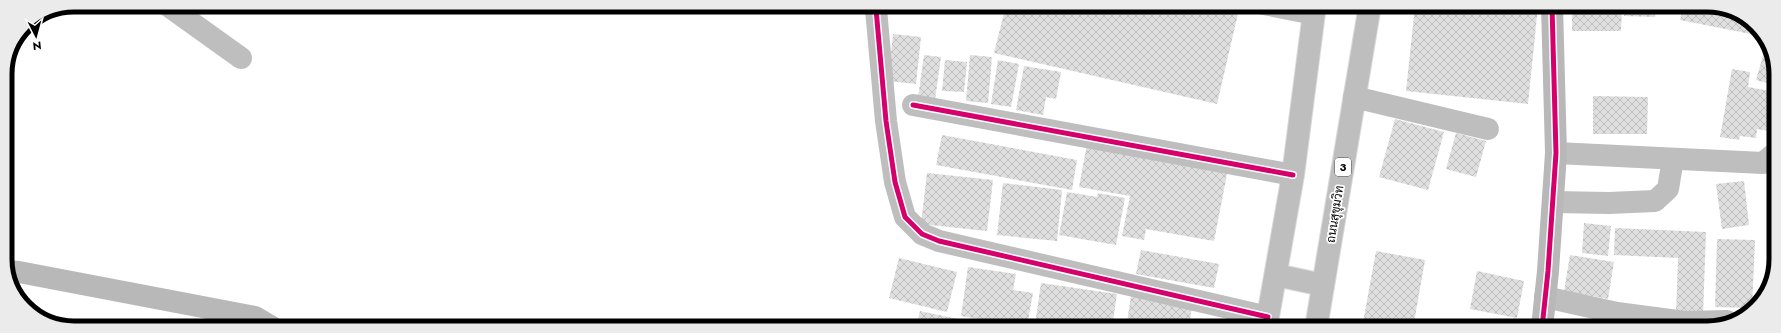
<svg xmlns="http://www.w3.org/2000/svg" width="1781" height="333" font-family="Jost,Sarabun,sans-serif">
	<style>
		.building { fill: url(#building-cross-hatch) }
		.lines { fill: none; stroke-linecap: round; stroke-linejoin: round }
		.primary-casing { stroke: #dbdbdb; stroke-width: 24 }
		.lane { stroke: #bebebe; stroke-width: 12 }
		.street { stroke: #bebebe; stroke-width: 22 }
		.secondary { stroke: #b8b8b8; stroke-width: 22 }
		.primary { stroke: #bebebe; stroke-width: 22 }
		.cycleway-casing { stroke: #fff; stroke-width: 8 }
		.cycleway { stroke: #d6006c; stroke-width: 5 }
		.labels { text-anchor: middle; dominant-baseline: central; stroke-width: 3.5; stroke-linejoin: round; paint-order: stroke }
		.shield { fill: #fff; stroke: #4c4c4c; stroke-width: 1 }
		.shield-label { font-size: 11px; font-weight: bold; fill: #000 }
		.street-label { font-size: 12px; fill: #000; stroke: #fff }
		.rim { fill: none; stroke: #000; stroke-width: 5 }
	</style>
	<defs>
		<pattern id="building-cross-hatch" width="8" height="8" patternUnits="userSpaceOnUse"><rect width="8" height="8" fill="#dfdfdf"/><path d="M0 0l8 8M0 8l8-8" fill="none" stroke="#bebebe"/></pattern>
	</defs>
	<rect width="100%" height="100%" fill="#fff"/>
	<g class="building">
		<path d="M1006 5H1240L1217 104 994 53Z"/>
		<path d="M1415 6H1538L1528 104 1406 91Z"/>
		<path d="M1572 6H1622L1621 31H1572Z"/>
		<path d="M1625 6H1656L1655 17 1624 16Z"/>
		<path d="M1683 6H1716L1753 22 1761 36 1680 20Z"/>
		<path d="M893 34 921 37 916 84 888 81Z"/>
		<path d="M1766 45 1775 60V85L1756 80Z"/>
		<path d="M924 55 941 57 935 100 918 98Z"/>
		<path d="M970 55 992 57 988 103 966 101Z"/>
		<path d="M945 60 967 62 964 92 942 91Z"/>
		<path d="M998 60 1019 64 1011 107 991 104Z"/>
		<path d="M1024 66 1061 72 1056 99 1046 97 1043 115 1016 110Z"/>
		<path d="M1732 69 1750 72 1748 87 1775 92V132L1757 129 1756 138 1740 136 1739 140 1720 137Z"/>
		<path d="M1593 96 1648 97 1647 134H1593Z"/>
		<path d="M1395 119 1444 132 1428 190 1379 177Z"/>
		<path d="M1456 133 1486 141 1476 177 1446 169Z"/>
		<path d="M942 135 1077 160 1072 190 936 165Z"/>
		<path d="M1087 144 1228 169 1214 241 1146 229 1144 240 1122 236 1130 196 1079 187Z"/>
		<path d="M927 173 993 180 987 231 921 224Z"/>
		<path d="M1744 181 1749 225 1722 229 1716 184Z"/>
		<path d="M1003 183 1062 190 1057 241 997 235Z"/>
		<path d="M1067 192 1097 197 1098 193 1125 198 1116 245 1059 235Z"/>
		<path d="M1584 223 1611 226 1608 256 1582 253Z"/>
		<path d="M1615 228 1706 232 1703 315 1676 314 1678 258 1614 255Z"/>
		<path d="M1717 239 1755 240 1752 308 1715 307Z"/>
		<path d="M1141 250 1219 264 1214 288 1136 274Z"/>
		<path d="M1376 251 1425 260 1413 328H1362Z"/>
		<path d="M1570 255 1614 262 1608 299 1564 291Z"/>
		<path d="M899 258 957 272 947 312 889 298Z"/>
		<path d="M968 267 1016 274 1013 290 1033 293 1027 326 961 316Z"/>
		<path d="M1477 271 1524 281 1517 318 1470 309Z"/>
		<path d="M1041 283 1117 294 1112 328H1056L1035 325Z"/>
		<path d="M1131 296 1192 305 1189 328H1167L1127 322Z"/>
		<path d="M920 311 996 327V328H916Z"/>
	</g>
	<g class="lines">
		<g class="primary-casing">
			<g id="primary">
				<path d="M1276 275 1323 285"/>
				<path d="M1266 328 1293 175 1315 5"/>
				<path d="M1316 328 1370 5"/>
			</g>
		</g>
		<path class="lane" d="M1248 6 1314 19"/>
		<g class="street">
			<path d="M167 5 241 58"/>
			<path d="M876 9 886 121 895 182 905 217 922 234 939 241 1268 317"/>
			<path d="M1354 97 1488 129"/>
			<path d="M913 105 1293 175"/>
			<path d="M1556 153 1763 163 1775 153"/>
			<path d="M1553 202 1609 203 1655 201 1668 189 1673 159"/>
			<path d="M1545 297 1617 313 1685 322 1727 321"/>
		</g>
		<g class="secondary">
			<path d="M7 271 19 272 255 317 272 327"/>
			<path d="M1542 328 1548 271 1556 153 1552 6"/>
		</g>
		<use href="#primary" class="primary"/>
		<g class="cycleway-casing">
			<g id="cycleway">
				<path d="M876 9 886 121 895 182 905 217 922 234 939 241 1268 317"/>
				<path d="M913 105 1293 175"/>
				<path d="M1542 328 1548 271 1556 153 1552 6"/>
			</g>
		</g>
		<use href="#cycleway" class="cycleway"/>
	</g>
	<g class="labels">
		<rect class="shield" x="1335" y="158" width="16" height="18" rx="3"/>
		<g class="shield-label">
			<text x="1343" y="167">3</text>
		</g>
		<g class="street-label">
			<text transform="translate(1335 214) rotate(-81)">ถนนสุขุมวิท</text>
		</g>
	</g>
	<path d="M0 0H1781V333H0ZM74 12H1707A62 62 0 0 1 1769 74V259A62 62 0 0 1 1707 321H74A62 62 0 0 1 12 259V74A62 62 0 0 1 74 12Z" fill="#ebebeb" fill-rule="evenodd"/>
	<path class="rim" d="M74 12H1707A62 62 0 0 1 1769 74V259A62 62 0 0 1 1707 321H74A62 62 0 0 1 12 259V74A62 62 0 0 1 74 12Z"/>
	<g transform="translate(36 36) rotate(174)" stroke="#ffffff" stroke-width="3" paint-order="stroke">
	<path d="M0-3L7 15L0 10L-7 15Z" fill="#000000"/>
	<text y="-6" font-size="11" font-weight="bold" text-anchor="middle" fill="#000000">N</text>
	</g>
</svg>
